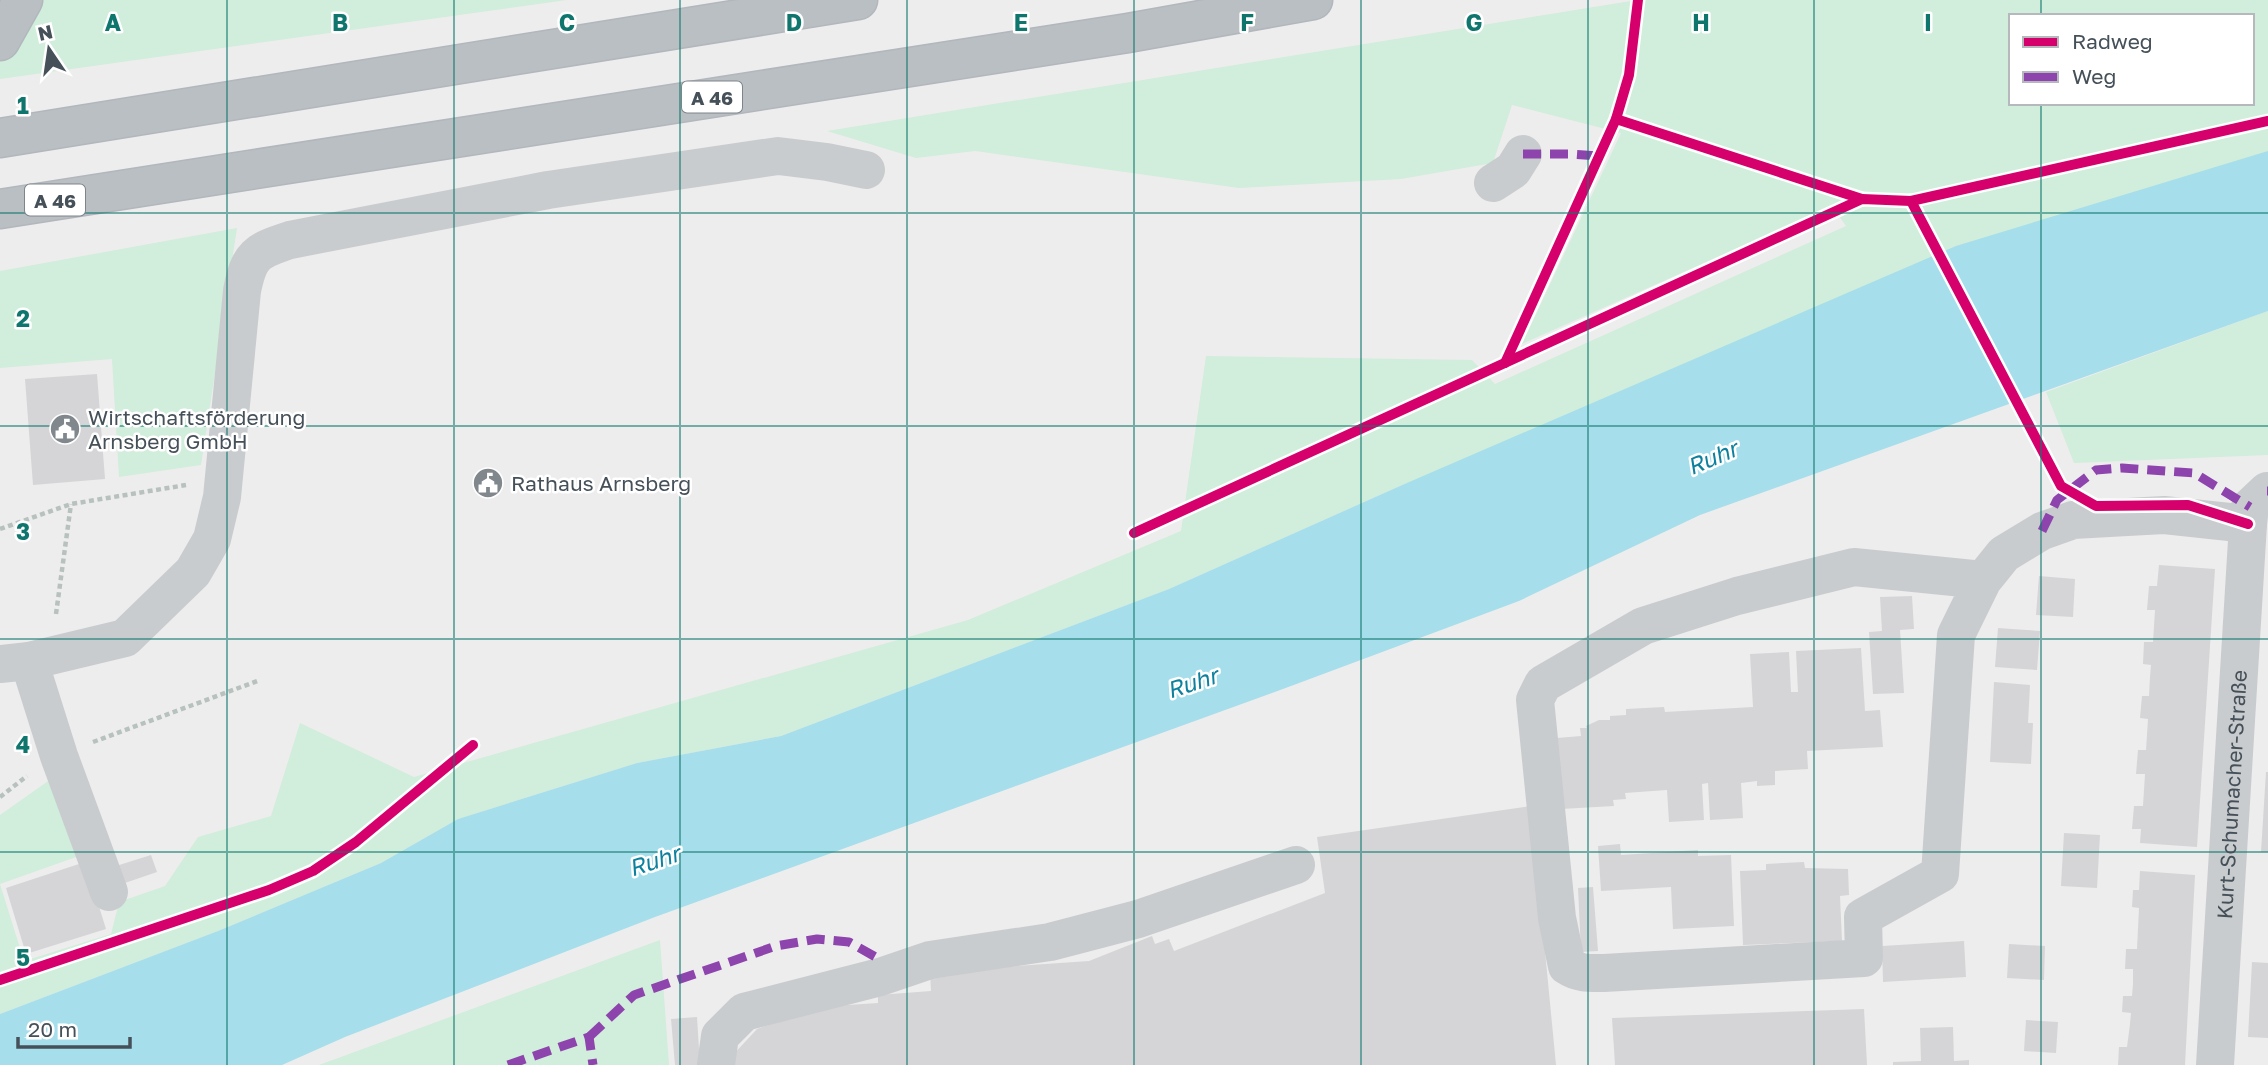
<svg xmlns="http://www.w3.org/2000/svg" width="2268" height="1065" font-family="'Golos Text',sans-serif">
	<style>
		.green { fill: #d1eddb; fill-rule: evenodd }
		.water { fill: #a6deeb }
		.building { fill: #d5d5d7 }
		.lines { fill: none; stroke-linecap: round; stroke-linejoin: round }
		.highway-casing { stroke: #b2b7bd; stroke-width: 41 }
		.path { stroke: #b7c2be; stroke-width: 4.5; stroke-dasharray: 5 3.5; stroke-linecap: butt }
		.minor { stroke: #c9ccce; stroke-width: 38 }
		.highway { stroke: #babfc3; stroke-width: 38 }
		.quiet { stroke: #8e44ad; stroke-width: 9; stroke-dasharray: 18 9; stroke-linecap: butt }
		.cycleway-casing { stroke: #fff; stroke-width: 15 }
		.cycleway { stroke: #d6006c; stroke-width: 10 }
		.grid { fill: none; stroke: #0f766e; stroke-width: 2; stroke-opacity: 0.55 }
		.labels { text-anchor: middle; dominant-baseline: central; stroke-width: 5; stroke-linejoin: round; paint-order: stroke }
		.shield { fill: #fff; stroke: #7d848b; stroke-width: 2 }
		.shield-label { font-size: 19px; font-weight: bold; fill: #455059 }
		.poi-label { font-size: 21px; fill: #455059; stroke: #fff; text-anchor: start }
		.street-label { font-size: 21px; fill: #455059; stroke: #fff }
		.water-label { font-size: 23px; font-style: italic; fill: #0d809d; stroke: #fff }
		.grid-label { font-size: 23px; text-anchor: middle; font-weight: bold; fill: #0f766e; stroke: #fff; stroke-width: 5; stroke-linejoin: round; paint-order: stroke }
	</style>
	<rect width="100%" height="100%" fill="#eeeded"/>
	<g class="green">
		<path d="M0 0H567L0 79Z"/>
		<path d="M1637 0H2268V151L1400 486 1169 589 781 736 637 763 458 819 381 863 218 931 0 1014V815L51 779 79 856 0 884 24 961 111 934 119 902 165 886 198 837 271 816 300 723 414 777 968 620 1181 531 1206 356 1472 360 1495 384 1846 226 1832 206 1522 344 1621 133 1512 105 1493 163 1401 179 1239 188 975 151 916 158 827 131ZM2011 16H2252V103H2011Z"/>
		<path d="M237 228 201 465 119 477 112 359 0 368V271Z"/>
		<path d="M2268 311V455L2074 463 2046 392Z"/>
		<path d="M660 940 669 1065H319Z"/>
	</g>
	<path class="water" d="M2268 151V311L1700 515 1519 601 1291 686 655 917 345 1037 282 1065H0V1014L218 931 381 863 458 819 637 763 781 736 1169 589 1400 486 1956 246Z"/>
	<g class="building">
		<path d="M97 374 105 479 33 485 25 379Z"/>
		<path d="M2159 565 2215 569 2197 847 2140 843 2141 829H2132L2134 806H2143L2145 774H2136L2138 750H2146L2148 719 2140 718 2142 696H2149L2150 677 2151 665 2143 664 2144 642H2153L2155 610H2147L2149 586H2157Z"/>
		<path d="M2039 576 2075 579 2073 617 2036 615Z"/>
		<path d="M1912 596 1914 629 1900 630 1904 693 1873 694 1869 632 1882 631 1880 597Z"/>
		<path d="M1998 628 2040 631 2037 670 1995 667Z"/>
		<path d="M1861 648 1865 711 1880 710 1883 747 1807 751 1808 769 1775 771V785L1757 786V781L1741 783 1743 818 1710 820 1708 783 1702 784 1704 820 1669 822 1667 790 1625 793 1626 799 1613 800 1614 806 1561 809 1557 738 1581 736 1580 728H1587L1586 726 1599 720H1610V716L1626 715V709L1664 707 1665 712 1753 707 1750 654 1789 652 1791 692H1798L1796 651Z"/>
		<path d="M1994 682 2030 685 2028 723H2033L2031 764 1990 762Z"/>
		<path d="M2266 772H2268V852H2261Z"/>
		<path d="M1531 806 1556 1065H731V1057L757 1029 817 1007 878 1003V995L931 991 930 972 1089 961 1152 936 1155 944 1169 939 1174 951 1325 893 1317 837Z"/>
		<path d="M2064 833 2100 835 2097 888 2061 886Z"/>
		<path d="M1620 844 1621 855 1698 850V856L1731 855 1734 926 1673 929 1671 887 1601 891 1598 846Z"/>
		<path d="M151 855 157 872 122 884 116 866Z"/>
		<path d="M85 862 106 929 26 954 6 888Z"/>
		<path d="M1804 862 1805 868 1848 869 1849 895 1840 896 1842 941 1743 945 1740 871 1766 870V864Z"/>
		<path d="M2140 871 2195 875 2185 1065H2118L2119 1047H2127L2130 1024 2131 1013 2122 1012 2123 996H2132L2133 984V969H2125L2126 949H2137L2139 908 2132 907 2133 890H2139Z"/>
		<path d="M1593 887 1598 951 1581 952 1578 888Z"/>
		<path d="M1964 941 1966 977 1883 982 1882 946Z"/>
		<path d="M2009 944 2045 946 2044 980 2007 978Z"/>
		<path d="M2252 962 2268 963V1038L2248 1037Z"/>
		<path d="M1864 1009 1867 1065H1615L1612 1018Z"/>
		<path d="M697 1017 700 1065H675L671 1019Z"/>
		<path d="M2026 1020 2058 1022 2056 1053 2024 1051Z"/>
		<path d="M1953 1027 1954 1061 1969 1060V1065H1893V1062L1921 1061 1920 1028Z"/>
	</g>
	<g class="lines">
		<g class="highway-casing">
			<g id="highway">
				<path d="M0 41 23 0"/>
				<path d="M0 138 858 0"/>
				<path d="M0 209 1128 33 1313 0"/>
			</g>
		</g>
		<g class="path">
			<path d="M0 529 71 504 186 485"/>
			<path d="M56 614 71 504"/>
			<path d="M93 742 260 680"/>
			<path d="M0 797 27 776"/>
		</g>
		<g class="minor">
			<path d="M1493 183 1513 170 1523 154"/>
			<path d="M1983 580 1854 567 1737 596 1643 626 1543 684 1535 700 1557 918 1567 966C1579 974 1590 973 1604 973L1864 958 1863 917 1940 874 1956 635 1983 580 2004 554 2042 531 2073 520 2164 515 2248 524"/>
			<path d="M29 661 59 756 109 892"/>
			<path d="M0 664 29 661 125 638 193 572 212 539 222 497 242 291C249 255 256 251 290 240L548 190 778 156 827 162 866 170"/>
			<path d="M716 1065 720 1036 744 1012 880 977 930 960 1050 942 1138 919 1296 865"/>
			<path id="s1" d="M2215 1065 2248 524 2250 507 2267 491"/>
		</g>
		<use href="#highway" class="highway"/>
		<g class="quiet">
			<path d="M1523 154H1571L1598 156"/>
			<path d="M2267 491H2268"/>
			<path d="M2042 531 2057 500 2096 470 2122 468 2194 473 2250 507"/>
			<path d="M589 1037 634 995 776 946 817 939 849 942 881 960"/>
			<path d="M508 1065 589 1037 593 1065"/>
		</g>
		<g class="cycleway-casing">
			<g id="cycleway">
				<path d="M1616 119 1862 199"/>
				<path d="M1911 201 2061 486 2096 506 2188 505 2248 524"/>
				<path d="M1505 363 1616 119 1629 75 1638 0"/>
				<path d="M1134 533 1862 199 1911 201 2268 121"/>
				<path d="M0 980 269 890 313 871 356 842 473 745"/>
			</g>
		</g>
		<use href="#cycleway" class="cycleway"/>
	</g>
	<path class="grid" d="M227 0V1065M454 0V1065M680 0V1065M907 0V1065M1134 0V1065M1361 0V1065M1588 0V1065M1814 0V1065M2041 0V16M2041 103V1065M0 213H2268M0 426H2268M0 639H2268M0 852H2268"/>
	<defs>
		<g id="civic-disc" transform="scale(1.575)"><circle r="9.5" fill="#80878d" stroke="#fff"/><path d="M-.6-6.5H3V-4.5H.6V-3L4-1V1h2V6H-6V1h2V-1L-.6-3ZM-1.2 2.5V6h2.4V2.5Z" fill="#fff"/></g>
	</defs>
	<g fill-rule="evenodd">
		<use href="#civic-disc" x="65" y="429"/>
		<use href="#civic-disc" x="488" y="483"/>
	</g>
	<g class="labels">
		<g class="shield">
			<rect x="682" y="81.5" width="60" height="31" rx="5"/>
			<rect x="25" y="184.5" width="60" height="31" rx="5"/>
		</g>
		<g class="shield-label">
			<text x="712" y="97">A 46</text>
			<text x="55" y="200">A 46</text>
		</g>
		<g class="poi-label">
			<text x="88" y="417">Wirtschaftsförderung<tspan x="88" dy="24">Arnsberg GmbH</tspan></text>
			<text x="511" y="483">Rathaus Arnsberg</text>
		</g>
		<g class="street-label">
			<text stroke="none"><textPath href="#s1" startOffset="271">Kurt-Schumacher-Straße</textPath></text>
		</g>
		<g class="water-label">
			<text transform="translate(1712 457) rotate(-23)">Ruhr</text>
			<text transform="translate(1192 682) rotate(-18)">Ruhr</text>
			<text transform="translate(654 860) rotate(-18)">Ruhr</text>
		</g>
	</g>
	<g class="grid-label">
		<text x="113" y="31">A</text>
		<text x="340" y="31">B</text>
		<text x="567" y="31">C</text>
		<text x="794" y="31">D</text>
		<text x="1021" y="31">E</text>
		<text x="1247" y="31">F</text>
		<text x="1474" y="31">G</text>
		<text x="1701" y="31">H</text>
		<text x="1928" y="31">I</text>
		<text x="23" y="114">1</text>
		<text x="23" y="327">2</text>
		<text x="23" y="540">3</text>
		<text x="23" y="753">4</text>
		<text x="23" y="966">5</text>
	</g>
	<rect x="2009" y="14" width="245" height="91" fill="#ffffff" stroke="#b5b9bd" stroke-width="2"/>
	<rect x="2023" y="37" width="35" height="10" fill="#d6006c" stroke="#b5b9bd" stroke-width="2"/>
	<text x="2072" y="49" font-size="21" fill="#455059">Radweg</text>
	<rect x="2023" y="72" width="35" height="10" fill="#8e44ad" stroke="#b5b9bd" stroke-width="2"/>
	<text x="2072" y="84" font-size="21" fill="#455059">Weg</text>
	<g transform="translate(49 49) rotate(347)" stroke="#ffffff" stroke-width="5" paint-order="stroke">
	<path d="M0-5L12 26L0 18L-12 26Z" fill="#455059"/>
	<text y="-10" font-size="19" font-weight="bold" text-anchor="middle" fill="#455059">N</text>
	</g>
	<path d="M18 1037v10h112v-10" fill="none" stroke="#455059" stroke-width="3.5"/>
	<text x="28" y="1037" font-size="21" fill="#455059" stroke="#ffffff" stroke-width="5" paint-order="stroke">20 m</text>
</svg>
